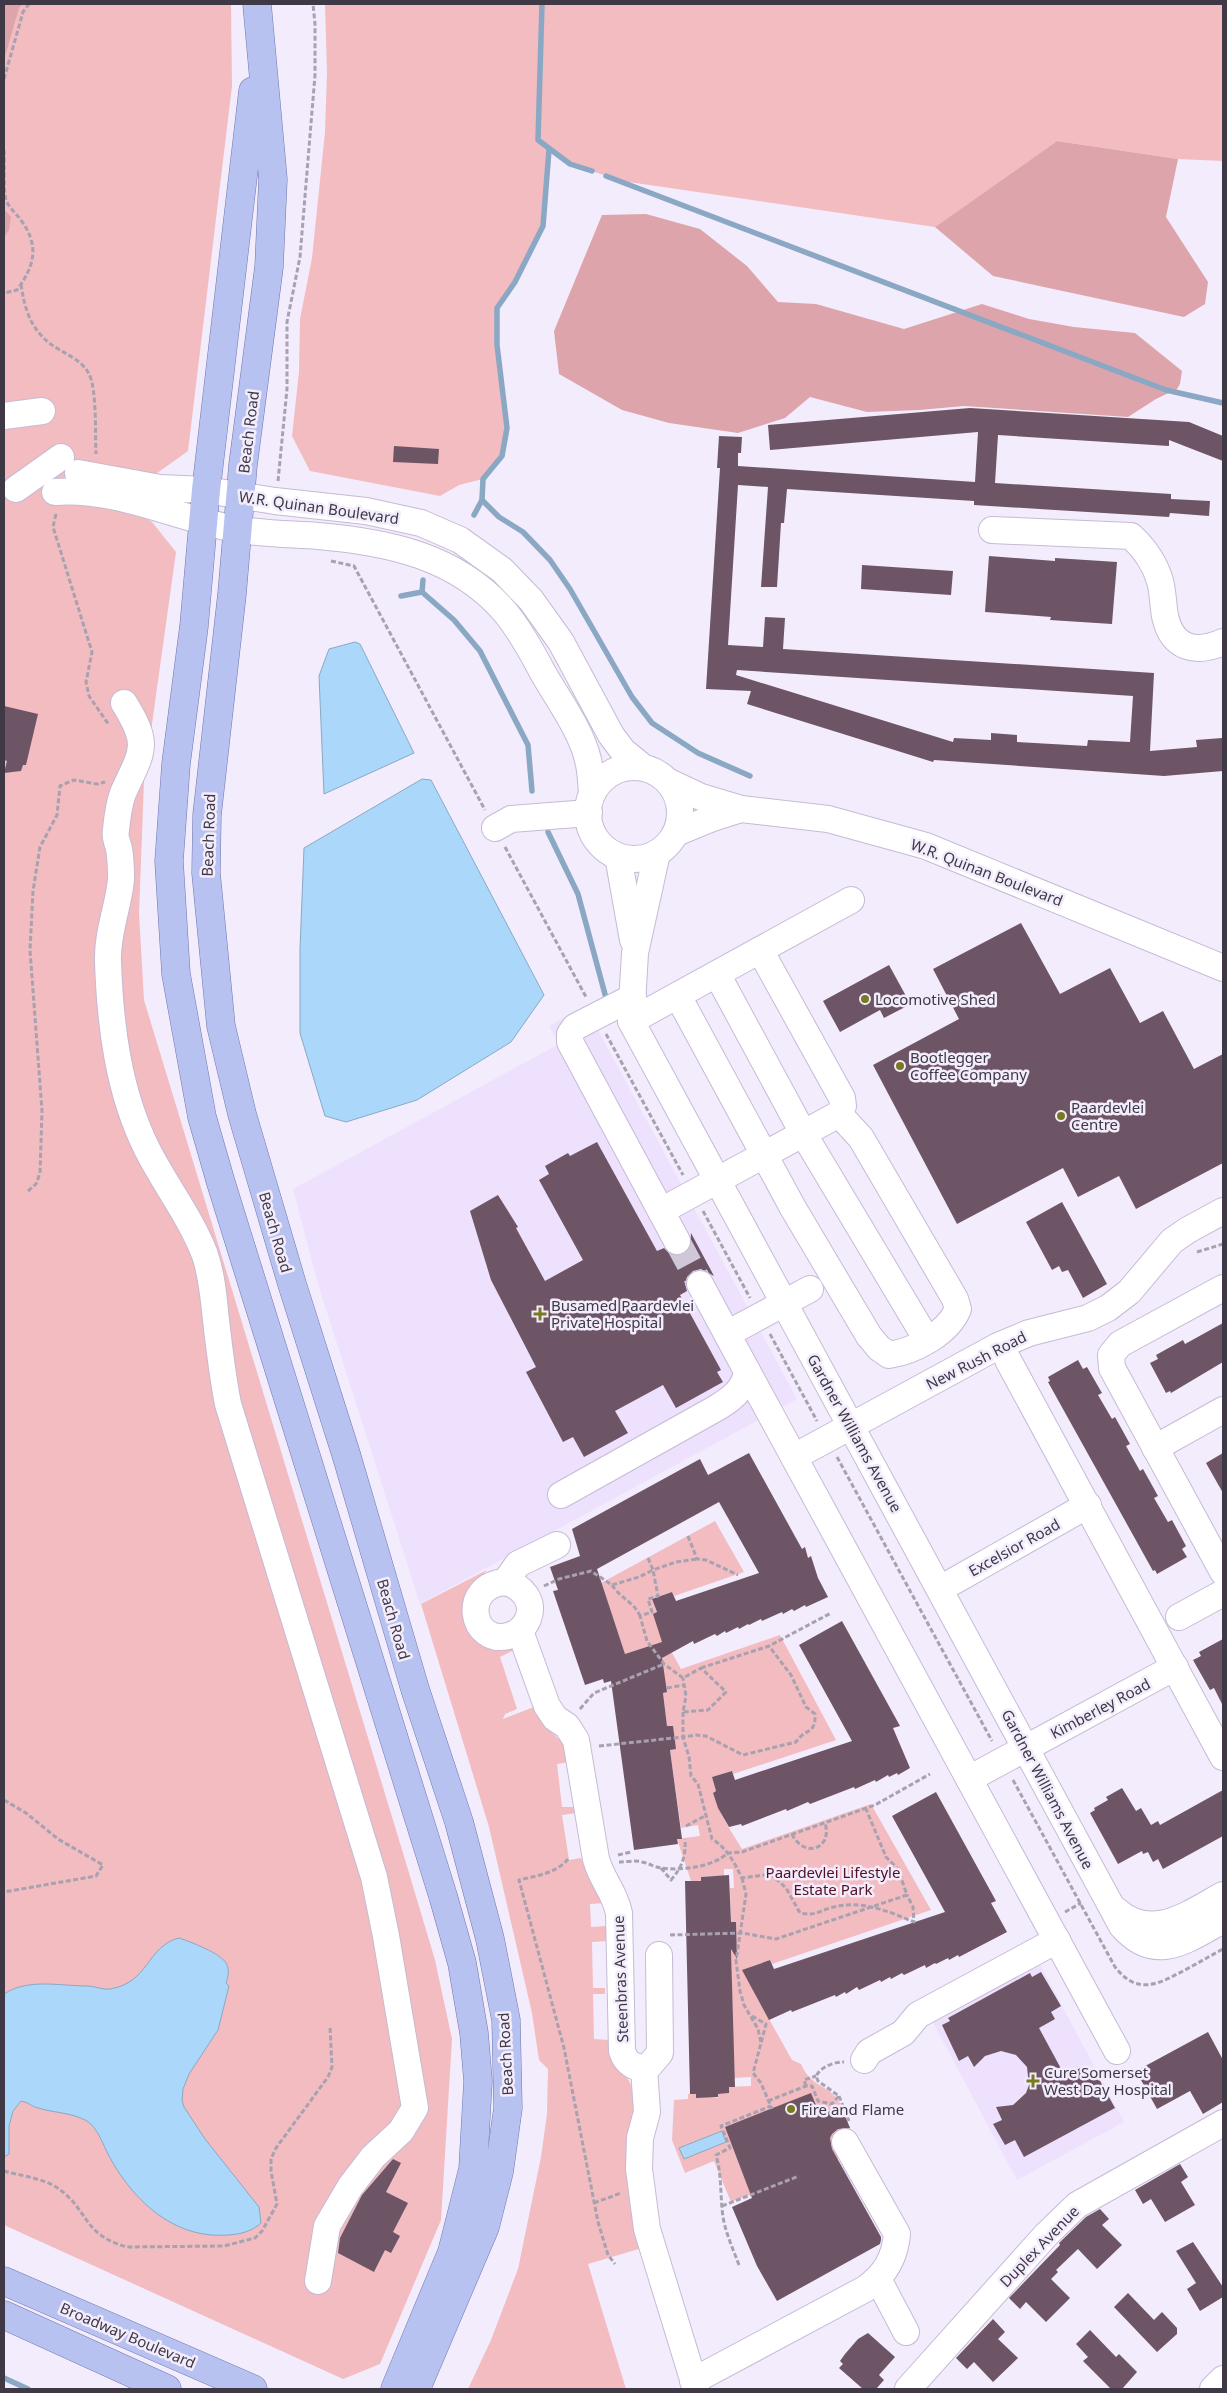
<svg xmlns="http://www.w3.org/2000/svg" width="1227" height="2393" font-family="'Noto Sans',sans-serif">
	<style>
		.built { fill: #eee1fd }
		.green { fill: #f2bcc1 }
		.forest { fill: #dda5ab }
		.water { fill: #abd8fa; stroke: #8aa8c3 }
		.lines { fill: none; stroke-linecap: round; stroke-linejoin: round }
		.stream { stroke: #8aa8c3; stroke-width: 5.5 }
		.building { fill: #6d5565; fill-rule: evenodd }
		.minor-tunnel { stroke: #cfc8d8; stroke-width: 26; stroke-dasharray: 26 13; stroke-linecap: butt }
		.minor-casing { stroke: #c6bad5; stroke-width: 28 }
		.major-casing { stroke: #6e77ae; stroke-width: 29 }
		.path { stroke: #a7a1b0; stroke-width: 3; stroke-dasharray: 5 2.5; stroke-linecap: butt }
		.minor { stroke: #fff; stroke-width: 26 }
		.major { stroke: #b8c2f1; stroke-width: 28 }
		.poi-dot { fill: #797920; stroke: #f3ecfd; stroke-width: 2 }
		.labels { text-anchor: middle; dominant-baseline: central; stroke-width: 5; stroke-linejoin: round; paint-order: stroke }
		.street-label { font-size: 15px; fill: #3e3944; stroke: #f3ecfd }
		.poi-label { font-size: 15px; fill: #3e3944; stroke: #f3ecfd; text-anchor: start }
		.park-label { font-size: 15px; fill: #521020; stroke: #f3ecfd }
	</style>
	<rect width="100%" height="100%" fill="#f3ecfd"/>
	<g class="built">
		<path d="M585 1006 797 1399 420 1604 318 1284 293 1189 559 1044 549 1026Z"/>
		<path d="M1037 1959 1124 2122 1017 2180 930 2017Z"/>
	</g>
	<g class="green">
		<path d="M4 4H231L232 86 188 451 153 476 129 508 152 522 176 552 144 781 139 914 144 1000 403 1853 435 1960 452 2039 441 2220 380 2364 343 2379 4 2225Z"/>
		<path d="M325 4H1223V161L1178 159 1057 141 935 227 622 181 570 164 549 150 543 226 515 282 497 308V345L507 428 502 456 483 479 459 485 440 496 310 471 292 436 299 372 300 319 312 258 325 132 327 73Z"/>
		<path d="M715 1521 744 1572 674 1596 672 1592 652 1599 671 1651 681 1669 780 1635 836 1740 733 1774 732 1771 712 1777 716 1791 713 1793C719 1813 731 1831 742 1849L871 1804 931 1910 772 1964 770 1960 750 1967 754 1981 751 1982 756 1996 792 2060 801 2064C811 2088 829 2084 840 2103 845 2112 848 2124 852 2133L837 2160 731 2202 714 2161 685 2173 672 2140 674 2100 688 2099V2094C699 2093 707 2098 718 2098V2094L729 2093V2087L751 2086V2077L734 2078 731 1945 736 1922H731L730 1888H734L733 1869H724V1880L713 1876 701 1877V1881H691L677 1839 700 1836 698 1825 681 1828 670 1750 673 1726H667L663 1693 625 1654 601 1583Z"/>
		<path d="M487 1570 467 1594 507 1647 514 1650 500 1657 517 1709 505 1714 503 1719 534 1707 551 1732 567 1746 570 1762 557 1764 562 1807H576L577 1813 562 1815 569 1860 581 1858 594 1886 605 1903 590 1904 591 1927 606 1926 607 1941 592 1942 593 1988H605V1994H593L594 2039 610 2040 635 2094 642 2248 588 2264 626 2389H468L491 2340 518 2269 541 2157 547 2114 548 2069 539 2060 532 2013 489 1827 421 1604Z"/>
	</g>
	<g class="forest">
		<path d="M4 4H23L19 8 4 60Z"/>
		<path d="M1057 141 1178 159 1166 217 1208 282 1205 304 1184 317 993 276 935 227Z"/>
		<path d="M4 209 11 217 9 230 4 237Z"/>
		<path d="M646 214 700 229 747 266 778 302 816 304 904 329 982 304 1029 319 1074 327 1135 333 1182 371 1180 384 1177 389 1156 399 1128 417 964 406 919 410 867 412 810 397 785 418 738 433 669 423 622 410 559 374 554 331 602 215Z"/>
	</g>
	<g class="water">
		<path d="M355 642 360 644 414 753 324 794 319 676 329 649Z"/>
		<path d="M422 779 431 780 544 995 511 1042 417 1100 346 1122 325 1116 300 1033V949L304 848Z"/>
		<path d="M179 1938C191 1942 220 1953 226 1963 230 1969 228 1977 226 1983L229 1986 218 2030 189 2074 183 2089 182 2100 184 2107 205 2139 259 2207 261 2223C248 2235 229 2236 211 2235 165 2231 130 2195 109 2156 103 2145 98 2128 87 2121 71 2112 52 2113 35 2107 30 2105 27 2102 21 2101L13 2111 9 2126V2154L4 2157V1994C28 1978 60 1986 87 1986 95 1986 102 1990 110 1989 149 1983 147 1946 179 1938Z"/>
		<path d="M722 2131 726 2142 684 2159 679 2148Z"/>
	</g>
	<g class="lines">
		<g class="stream">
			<path d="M542 4 538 140 570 164 592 171"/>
			<path d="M549 150 543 226 515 282 497 308V345L507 428 502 456 483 479 482 500 499 517 523 532 550 560 570 589 632 697 652 723 698 753 750 776"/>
			<path d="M606 176 1166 390 1223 403"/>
			<path d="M474 515 482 500"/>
			<path d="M423 580 422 592 454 620 480 651 528 745 532 791"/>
			<path d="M401 596 422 592"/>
			<path d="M548 832 578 894 606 998"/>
			<path d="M4 2378 28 2389"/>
		</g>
	</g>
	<g class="building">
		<path d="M970 408 1189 422 1223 436V461L1169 440V446L998 435 995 483 1171 494V499L1210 501 1209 516 1170 513 1169 517 974 505V501L787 489 784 523H781L777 587H761L768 487 738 485 728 645 763 647 765 617 785 618 783 649 1154 673 1150 751 1197 747 1196 740 1222 738 1223 771 1164 776 934 760 933 762 747 704 751 691 706 689 720 468H717L719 436 742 437 741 453H738V466L975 482 978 432 770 450 768 425ZM737 670 1133 696 1130 742 1088 740 1087 746 1017 742V735L991 733V740L954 738 953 742 736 675Z"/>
		<path d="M394 446 439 449 438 464 393 462Z"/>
		<path d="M989 556 1055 561V558L1117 562 1112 624 1050 620 1051 617 985 612Z"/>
		<path d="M862 565 953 571 951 595 861 589Z"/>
		<path d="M4 706 38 714 26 765H23L21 771 4 773 7 761 4 760Z"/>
		<path d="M1021 923 1060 994 1110 968 1140 1023 1163 1011 1194 1069 1223 1054V1163L1136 1209 1119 1176 1078 1197 1063 1168 957 1224 873 1065 959 1019 933 969Z"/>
		<path d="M889 965 906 996 902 998 907 1006 884 1018 880 1010 840 1032 823 1001Z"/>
		<path d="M597 1142 657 1251 664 1248 670 1254 677 1256 684 1254 690 1248 691 1233 714 1276 701 1269 693 1271 687 1277 685 1284 687 1291 680 1295 721 1370 717 1372 723 1382 676 1408 663 1385 615 1411 628 1433 584 1457 573 1437 563 1442 526 1372 536 1367 491 1280 470 1211 498 1195 518 1227 516 1228 545 1281 583 1260 539 1180 549 1174 545 1166 568 1153 570 1156Z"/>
		<path d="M1062 1202 1107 1284 1083 1298 1068 1270 1062 1272 1059 1266 1052 1270 1026 1222Z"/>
		<path d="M1223 1323V1362L1171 1393 1170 1391 1166 1393 1150 1363 1158 1359 1156 1355 1183 1340 1185 1344Z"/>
		<path d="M1078 1360 1083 1369 1087 1367 1102 1393 1098 1395 1112 1419 1115 1417 1130 1444 1126 1446 1140 1471 1143 1469 1158 1496 1154 1498 1168 1522 1172 1520 1186 1546 1182 1549 1187 1557 1157 1574 1155 1570 1153 1571 1048 1382 1050 1381 1048 1377Z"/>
		<path d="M749 1453 802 1549 805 1547 808 1558 811 1556 818 1578 828 1597 806 1607 805 1605 794 1611 792 1609 783 1614 782 1612 762 1621 761 1619 749 1625 748 1624 739 1629 738 1627 726 1633 725 1631 717 1636 715 1634 694 1644 693 1641 662 1658 667 1692 663 1693 667 1726H673L676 1749 670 1750 682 1839H677L678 1844 634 1850 611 1681 604 1683 603 1679 585 1685 553 1591 558 1590 550 1567 580 1556 572 1529 700 1459 708 1475ZM719 1502 759 1573 676 1601 672 1592 652 1599 657 1612 653 1614 662 1642 625 1654 597 1569Z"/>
		<path d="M1223 1453V1493L1206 1463Z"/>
		<path d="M842 1621 900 1726 893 1728 910 1768 898 1775 897 1773 889 1777 888 1775 876 1782 875 1780 855 1789 854 1787 810 1804 808 1802 787 1811 786 1809 742 1826 741 1824 729 1827 718 1808 713 1793 716 1791 712 1777 732 1771 735 1780 852 1741 799 1645Z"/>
		<path d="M1223 1639V1706L1214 1688 1210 1690 1193 1660 1201 1656 1199 1652Z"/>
		<path d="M1122 1788 1136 1811 1141 1808 1151 1825 1158 1821 1160 1825 1223 1790V1836L1163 1869 1158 1859 1153 1862 1148 1852 1143 1854 1142 1851 1118 1864 1090 1813 1095 1810 1094 1808 1108 1800 1106 1797Z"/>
		<path d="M936 1792 996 1901 991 1903 1007 1932 959 1957 958 1955 949 1960 948 1958 936 1964 935 1963 926 1968 925 1965 904 1975 902 1973 891 1979 890 1977 881 1982 880 1980 859 1990 857 1987 846 1994 845 1992 836 1997 835 1995 792 2012 791 2010 769 2020 742 1970 770 1960 774 1969 945 1912 892 1816Z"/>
		<path d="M729 1875 731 1922H736L737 1959 731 1949 735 2087H729V2093L718 2094V2097L696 2098V2094H690L685 1881H701V1877Z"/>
		<path d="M1041 1972 1061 2006 1051 2012 1055 2019 1039 2028 1065 2076 1082 2067 1086 2074 1094 2070 1115 2108 1024 2157 1015 2140 1005 2145 993 2124 1002 2120 996 2107 1013 2105 1026 2093 1029 2085 1027 2067 1016 2055 1001 2051 985 2056 974 2067 968 2056 959 2061 942 2025 950 2021 948 2018 1030 1973 1032 1977Z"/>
		<path d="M1208 2032 1223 2060V2102L1203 2114 1190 2091 1157 2109 1136 2071Z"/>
		<path d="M811 2093 820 2115 837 2108 840 2117 845 2116 850 2128 838 2129 832 2134 830 2138 832 2149 881 2237V2240L880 2244 777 2301 757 2266 732 2207 752 2198 725 2127Z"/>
		<path d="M393 2159 401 2163 386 2192 408 2203 393 2232 400 2236 391 2253 385 2250 374 2272 338 2253 340 2238 362 2195Z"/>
		<path d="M1180 2164 1188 2177 1181 2182 1195 2205 1165 2222 1151 2199 1143 2204 1135 2190Z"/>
		<path d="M1100 2209 1109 2219 1102 2225 1122 2245 1097 2269 1078 2249 1056 2270 1058 2272 1051 2279 1070 2298 1046 2322 1026 2302 1020 2309 1009 2298 1060 2245 1059 2243 1086 2217Z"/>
		<path d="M1193 2242 1223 2287V2297L1200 2311 1187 2289 1196 2283 1176 2251Z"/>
		<path d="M1128 2293 1154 2320 1162 2312 1177 2328V2334L1157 2352 1114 2307Z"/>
		<path d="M993 2319 1005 2332 998 2339 1018 2358 993 2382 974 2362 967 2369 956 2358Z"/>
		<path d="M1090 2330 1116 2357 1119 2354 1137 2372 1122 2389H1111L1083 2361 1088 2357 1076 2344Z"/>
		<path d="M868 2333 895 2357 879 2375 884 2380 876 2389H863L839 2368 843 2364 840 2361 845 2354 858 2339Z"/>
	</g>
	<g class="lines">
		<path class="minor-tunnel" d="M677 1241 700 1284"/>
		<g class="minor-casing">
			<g id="minor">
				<path d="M4 416 42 411"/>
				<path d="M78 473 160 488 206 490 275 501 366 511 421 523 460 540 502 570 531 600 561 642 611 735 623 751 644 768"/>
				<path d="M16 489 61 457"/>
				<path d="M55 492C116 487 176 518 235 529 262 534 291 534 318 536 388 542 457 556 505 612 520 630 532 652 543 673 558 699 582 732 588 760 591 771 591 783 592 794"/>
				<path d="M992 530 1131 536C1144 548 1155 564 1160 581 1163 592 1163 605 1165 616 1172 649 1196 654 1223 642"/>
				<path d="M124 703C151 746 142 751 123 793 119 804 117 819 116 830 114 837 118 843 119 849 121 859 121 869 121 879 119 905 107 932 108 961 110 1024 118 1091 147 1149 165 1185 190 1216 205 1255 213 1279 214 1304 217 1329 220 1354 223 1379 228 1404L374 1877 386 1936 415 2108 401 2131 373 2157 350 2187 327 2226 318 2281"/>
				<circle cx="634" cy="813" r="46"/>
				<path d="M669 782 701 797 741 809 828 819 926 846 1223 968"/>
				<path d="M495 828 511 819 589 813"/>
				<path d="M676 833 710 819 741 809"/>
				<path d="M657 853 635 953 631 1021 1122 1926C1156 1965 1188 1939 1223 1920"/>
				<path d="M618 856 633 940"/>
				<path d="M717 974 803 1133 927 1340"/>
				<path d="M678 996 793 1208 869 1336 879 1348 889 1355C915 1351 948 1333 958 1309L955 1299 861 1138 839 1114"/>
				<path d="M633 997 575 1027 570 1034V1042L677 1241"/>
				<path d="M631 1021 851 900"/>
				<path d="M661 1211 839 1114 843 1106 842 1098 760 950"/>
				<path d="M1223 1288 1120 1344 1111 1355 1112 1368 1223 1572"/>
				<path d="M727 1334 810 1289"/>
				<path d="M1008 1360 1223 1757"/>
				<path d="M747 1371 1117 2051"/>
				<path d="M1155 1448 1223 1410"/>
				<path d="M794 1457 998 1346 1029 1333 1088 1318 1108 1308 1129 1292 1172 1241 1188 1230 1223 1211"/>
				<path d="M561 1495 713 1410C729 1401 745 1390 747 1371L700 1284"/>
				<path d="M505 1582C522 1586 535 1601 528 1619 524 1628 517 1634 508 1636 471 1645 460 1586 505 1582L518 1564 557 1545"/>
				<path d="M940 1589 1088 1505"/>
				<path d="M1179 1617 1223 1593"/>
				<path d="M520 1631 547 1706 555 1718 567 1726 576 1740 596 1859C602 1881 614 1890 619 1913L622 2051C626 2064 636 2070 649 2066L660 2053 659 1955"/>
				<path d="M969 1779 1175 1667"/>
				<path d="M1117 1911C1152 1942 1190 1913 1223 1895"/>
				<path d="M864 2060 869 2052 903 2033 918 2015 1057 1940"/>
				<path d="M644 2068 647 2112 640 2138 639 2169 647 2229 696 2389"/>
				<path d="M878 2279 906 2332"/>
				<path d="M693 2381 865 2289C885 2275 895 2258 897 2234L845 2142"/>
				<path d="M908 2389 1046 2235 1077 2205 1223 2123"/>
				<path d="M1213 2389 1223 2379"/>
			</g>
		</g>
		<g class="major-casing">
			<g id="major">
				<path d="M257 4 273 179 269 267 243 465 232 594 207 815 206 873 221 1026 242 1114 292 1284 346 1454 415 1689 459 1822 490 1939 506 2020 508 2108 499 2172 485 2227 416 2389"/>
				<path d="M253 91 206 490 194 626 176 764 169 861 176 974 202 1117 221 1183 443 1896 462 1963 474 2033 478 2081 473 2169 452 2252 395 2389"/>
				<path d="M4 2281 253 2389"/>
				<path d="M4 2315 167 2389"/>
			</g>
		</g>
		<g class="path">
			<path d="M4 79 23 12 29 4"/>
			<path d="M4 150C5 164 3 190 6 200 9 208 16 213 20 219 40 245 35 265 17 290L4 293"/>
			<path d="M21 284C25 313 33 335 60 350 70 356 83 362 89 374 97 389 95 435 96 454"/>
			<path d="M278 481 287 389V322L300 257 315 75V24L313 4"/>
			<path d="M56 514 53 527 92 652 86 682 89 696 109 725"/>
			<path d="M331 561 354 566 485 810"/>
			<path d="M505 847 586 997"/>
			<path d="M606 1034 683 1175"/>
			<path d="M28 1191 36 1184 40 1173 42 1111 30 950 33 891 40 847 57 815 60 786 74 780 97 784 105 782"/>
			<path d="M703 1211 750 1298"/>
			<path d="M1197 1252 1223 1244"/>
			<path d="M770 1334 817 1421"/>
			<path d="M837 1457 992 1741"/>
			<path d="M688 1536 697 1559 706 1560 738 1575"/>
			<path d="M648 1558 653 1570 676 1562 697 1559"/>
			<path d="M612 1585C620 1598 635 1603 640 1616"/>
			<path d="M544 1586 559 1579 591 1571 612 1585 639 1577 653 1570 658 1596 648 1599 652 1612 640 1616 647 1641 664 1664 683 1678 701 1668 726 1692 708 1710 683 1712 686 1696 683 1678"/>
			<path d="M701 1668 769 1646 831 1613"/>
			<path d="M667 1688 684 1685"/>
			<path d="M580 1709 594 1693 664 1664"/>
			<path d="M683 1712V1737L696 1735 706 1736 743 1755 796 1742C805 1728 816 1735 815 1714L806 1707 791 1675 769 1646"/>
			<path d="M599 1746 683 1737 689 1757 691 1776 698 1784 712 1839C727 1848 734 1862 742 1878L771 1874 786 1888 800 1913C815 1916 817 1912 830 1908 860 1899 888 1911 914 1922L913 1907 907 1895"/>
			<path d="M1013 1780 1115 1967C1138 1996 1158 1984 1185 1970 1198 1963 1210 1956 1223 1949"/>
			<path d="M4 1800 26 1813 58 1839 103 1865 96 1876 4 1892"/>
			<path d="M686 1826 705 1816"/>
			<path d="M792 1834C804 1859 833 1849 825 1823"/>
			<path d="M618 1855 631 1852"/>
			<path d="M568 1859C557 1873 536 1876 519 1880L564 2048 598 2222 608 2255 615 2264"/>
			<path d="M619 1862C626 1862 636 1860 642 1862 648 1863 652 1866 657 1867 676 1872 715 1867 727 1853L742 1852 875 1805 930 1774"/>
			<path d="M661 1868 671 1880C682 1867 686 1857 685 1839"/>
			<path d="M742 1878 746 1894 736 1961 740 1991 744 2005 758 2029 761 2043 753 2073 761 2083 772 2109"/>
			<path d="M1065 1912 1081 1903"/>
			<path d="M670 1935 742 1933 776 1939 907 1895 898 1869 886 1857 866 1809"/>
			<path d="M752 2016 766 2024 761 2043"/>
			<path d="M806 2086 804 2080 816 2076"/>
			<path d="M839 2096 849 2121"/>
			<path d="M768 2101 806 2086H812L818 2101 832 2104 839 2096 818 2081 816 2076C821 2067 833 2062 844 2062"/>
			<path d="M4 2171C21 2176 44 2178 59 2189 89 2211 83 2235 127 2247L224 2246 255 2238 262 2231 277 2204 271 2171V2159L276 2148 328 2077 332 2067 330 2026"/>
			<path d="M594 2203 621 2193"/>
			<path d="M722 2206 799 2176"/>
			<path d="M739 2265C733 2249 726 2234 723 2217 720 2196 722 2175 716 2155L730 2148 721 2126 771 2106"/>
		</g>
		<use href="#minor" class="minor"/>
		<use href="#major" class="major"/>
	</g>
	<g class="poi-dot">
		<circle cx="865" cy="999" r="5"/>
		<circle cx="900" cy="1066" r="5"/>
		<circle cx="1061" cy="1116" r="5"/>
		<path d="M537.5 1306.5h5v5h5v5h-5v5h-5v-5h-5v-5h5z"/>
		<path d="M1030.5 2073.5h5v5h5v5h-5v5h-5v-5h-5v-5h5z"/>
		<circle cx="791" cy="2109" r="5"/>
	</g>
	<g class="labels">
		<g class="street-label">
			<text transform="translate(248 432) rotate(-83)">Beach Road</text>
			<text transform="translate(319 507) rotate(8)">W.R. Quinan Boulevard</text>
			<text transform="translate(208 835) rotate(-88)">Beach Road</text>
			<text transform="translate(987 872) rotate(21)">W.R. Quinan Boulevard</text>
			<text transform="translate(276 1232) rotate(74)">Beach Road</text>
			<text transform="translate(976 1360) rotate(-27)">New Rush Road</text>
			<text transform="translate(855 1433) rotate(61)">Gardner Williams Avenue</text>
			<text transform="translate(1014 1547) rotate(-29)">Excelsior Road</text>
			<text transform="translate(394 1619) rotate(74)">Beach Road</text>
			<text transform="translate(1100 1708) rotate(-28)">Kimberley Road</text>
			<text transform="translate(1048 1789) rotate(62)">Gardner Williams Avenue</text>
			<text transform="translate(620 1979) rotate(-92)">Steenbras Avenue</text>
			<text transform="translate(505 2054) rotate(-93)">Beach Road</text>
			<text transform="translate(1039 2246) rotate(-46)">Duplex Avenue</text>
			<text transform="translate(128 2335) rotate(23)">Broadway Boulevard</text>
		</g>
		<g class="poi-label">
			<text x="875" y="999">Locomotive Shed</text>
			<text x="910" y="1057">Bootlegger<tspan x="910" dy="17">Coffee Company</tspan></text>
			<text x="1071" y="1107">Paardevlei<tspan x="1071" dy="17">Centre</tspan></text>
			<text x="551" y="1305">Busamed Paardevlei<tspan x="551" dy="17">Private Hospital</tspan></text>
			<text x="1044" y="2072">Cure Somerset<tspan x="1044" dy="17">West Day Hospital</tspan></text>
			<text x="801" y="2109">Fire and Flame</text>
		</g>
		<g class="park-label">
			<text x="833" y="1872">Paardevlei Lifestyle<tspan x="833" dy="17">Estate Park</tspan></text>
		</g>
	</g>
	<rect width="1227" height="2393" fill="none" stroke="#3e3944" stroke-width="10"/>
</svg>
